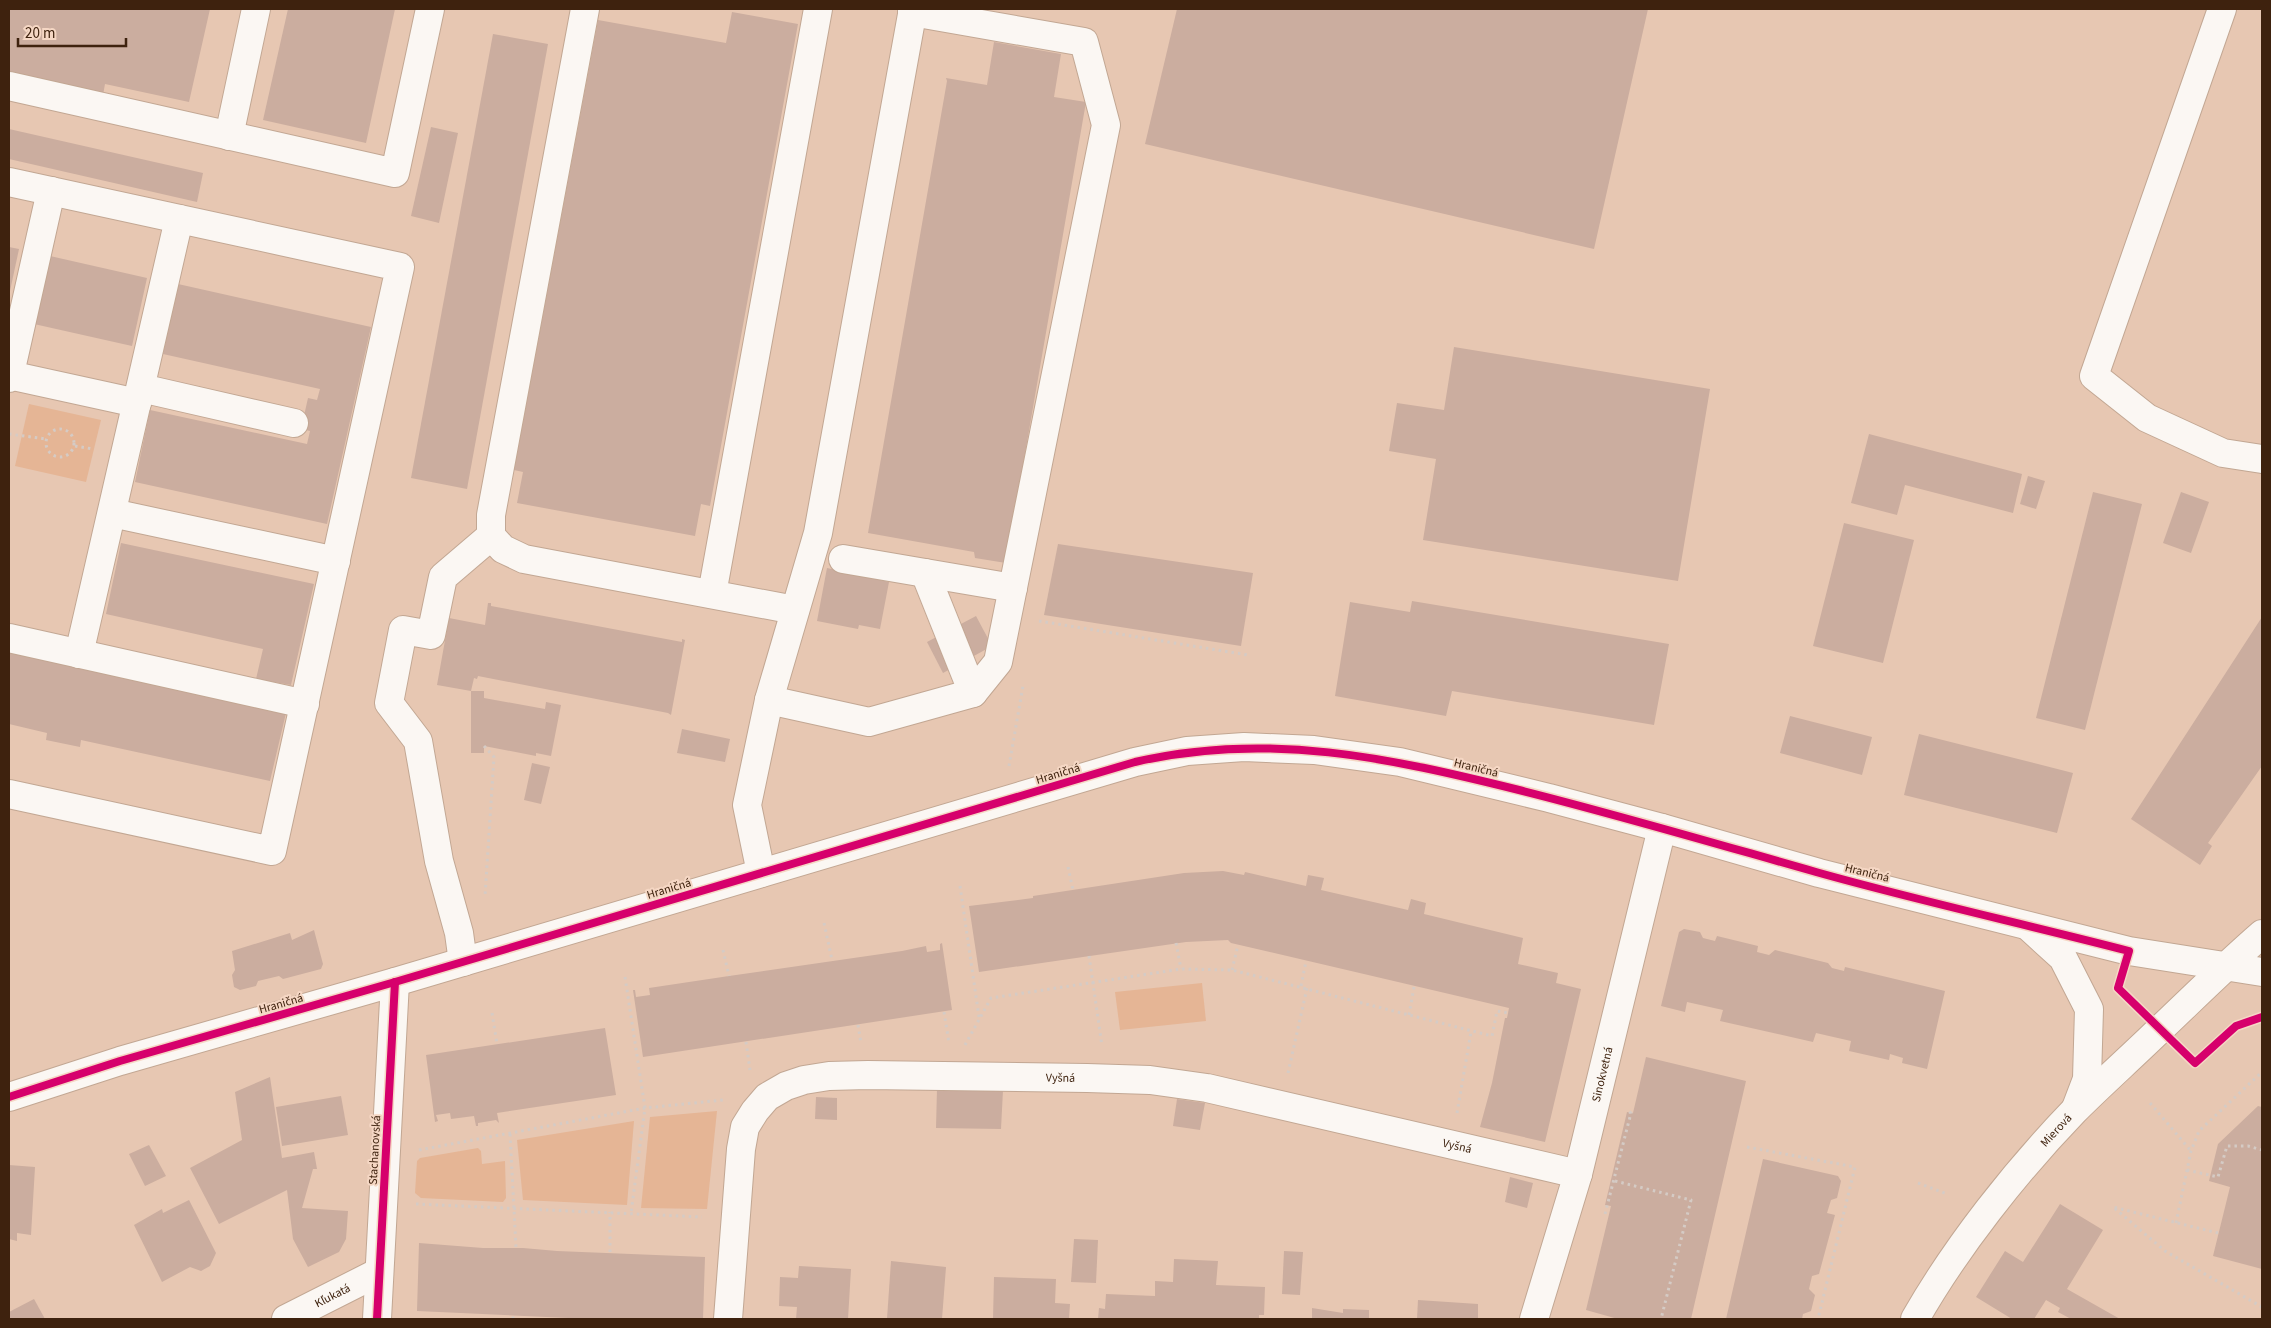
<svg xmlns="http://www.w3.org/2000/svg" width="2271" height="1328" font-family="'Source Sans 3',sans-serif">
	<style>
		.green { fill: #e5b595 }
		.building { fill: #cbad9f }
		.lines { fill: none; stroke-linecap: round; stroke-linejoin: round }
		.minor-casing { stroke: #c2a793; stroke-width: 30 }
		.path { stroke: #d5cbc5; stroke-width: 3; stroke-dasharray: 2.5 4; stroke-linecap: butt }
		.minor { stroke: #fbf7f3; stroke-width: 28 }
		.cycleway-casing { stroke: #f5d7c4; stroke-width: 11 }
		.cycleway { stroke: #d6006c; stroke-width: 8 }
		.labels { text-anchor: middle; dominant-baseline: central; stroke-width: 4; stroke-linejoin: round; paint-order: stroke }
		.street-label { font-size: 12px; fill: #3e220e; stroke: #f5d7c4 }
	</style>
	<rect width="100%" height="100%" fill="#e7c7b2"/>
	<g class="green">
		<path d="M29 404 101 420 86 482 15 466Z"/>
		<path d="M1202 983 1206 1021 1120 1030 1115 992Z"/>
		<path d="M717 1111 707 1209 641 1208 650 1117Z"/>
		<path d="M634 1121 627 1205 523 1200 517 1140Z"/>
		<path d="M478 1148 481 1151 482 1164 505 1161 506 1198 503 1202 421 1198 415 1193 417 1161 420 1158Z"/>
	</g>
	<g class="building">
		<path d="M9 9H210L189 102 105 84 103 95 9 75Z"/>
		<path d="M288 9H395L366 143 263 120Z"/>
		<path d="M1177 9H1648L1594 249 1145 144Z"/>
		<path d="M732 12 798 24 710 506 701 504 695 536 517 503 523 472 514 470 598 20 726 43Z"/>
		<path d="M493 34 548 44 467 489 411 478Z"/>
		<path d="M994 42 1061 54 1054 97 1086 102 1006 563 975 558 974 552 868 533 947 81 946 78 987 85Z"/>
		<path d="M431 127 458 133 439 223 411 216Z"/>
		<path d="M9 129 203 173 197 202 9 159Z"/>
		<path d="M9 247 19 249 10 291H9Z"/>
		<path d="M50 256 147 278 132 346 34 324Z"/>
		<path d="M178 284 371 327 327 524 135 482 150 410 307 444 310 431 301 429 308 398 317 400 320 389 163 354Z"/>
		<path d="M1454 347 1710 389 1678 581 1423 540 1436 459 1389 451 1397 403 1444 410Z"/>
		<path d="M1869 434 2022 474 2013 513 1905 485 1897 515 1851 503Z"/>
		<path d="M2028 476 2045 481 2036 509 2020 504Z"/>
		<path d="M2093 492 2142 504 2085 730 2036 718Z"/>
		<path d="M2181 492 2209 502 2191 553 2163 543Z"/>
		<path d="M1844 523 1914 540 1883 663 1813 646Z"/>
		<path d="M121 543 314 584 291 685 256 679 263 649 106 614Z"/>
		<path d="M1058 544 1253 573 1241 646 1044 615Z"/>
		<path d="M827 568 889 582 880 629 859 625 858 629 817 621Z"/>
		<path d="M1412 601 1669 644 1654 725 1452 691 1446 716 1335 696 1350 602 1410 612Z"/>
		<path d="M488 603H491V606L682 642V639L685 640 671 715 668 713 478 676 477 679 474 678 471 691 437 685 449 618 485 625Z"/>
		<path d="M976 616 992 646 943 673 927 642Z"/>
		<path d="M2262 617V766L2208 843 2212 846 2200 865 2131 819Z"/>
		<path d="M9 651 286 713 270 781 81 740 80 747 46 740 47 733 9 724Z"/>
		<path d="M471 691H484V698L545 709 546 702 561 705 551 756 536 753V756L484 746V753H471Z"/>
		<path d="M1790 716 1872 737 1862 775 1780 753Z"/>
		<path d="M682 729 730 739 725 762 677 753Z"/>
		<path d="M1919 734 2073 773 2057 833 1904 795Z"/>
		<path d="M532 763 550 767 541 804 524 800Z"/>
		<path d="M1223 871 1244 875 1245 872 1306 886 1308 875 1324 878 1321 890 1408 910 1411 899 1426 903 1424 914 1523 938 1518 964 1558 973 1556 983 1581 989 1545 1142 1480 1127 1492 1083 1505 1018H1507L1509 1008 1231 943 1228 940 1186 942 979 972 969 906 1033 898V896L1184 873Z"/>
		<path d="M1684 929 1700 932 1703 938 1715 941 1717 936 1758 946 1757 952 1769 955 1775 950 1828 963 1832 968 1844 971 1845 967 1945 991 1927 1069 1902 1063 1903 1058 1890 1054 1889 1060 1849 1051 1851 1041 1816 1033 1813 1042 1720 1021 1723 1010 1687 1002 1685 1012 1661 1006 1679 932Z"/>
		<path d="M314 930 323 964 321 969 283 979 279 976 258 981 256 986 240 990 234 987 232 975 235 970 232 951 290 933 292 940Z"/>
		<path d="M942 943 952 1010 643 1057 633 990H635L636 997 650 995 649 988 729 976 902 951 926 946 927 952 940 950V944Z"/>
		<path d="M605 1028 616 1095 497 1113 499 1123 496 1120 478 1123V1126H476L474 1116 451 1119 450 1113 436 1115 438 1121 435 1122 426 1055Z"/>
		<path d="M1646 1057 1746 1081 1691 1319H1618L1586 1310 1611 1206 1605 1205 1627 1112 1633 1113Z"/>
		<path d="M270 1077 282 1158 314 1152 317 1169H313L302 1208 348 1211 346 1239 339 1252 308 1267 293 1239 287 1190 219 1224 190 1168 242 1140 235 1092Z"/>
		<path d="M937 1089 1003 1090 1001 1129 936 1128Z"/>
		<path d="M341 1096 348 1135 282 1146 276 1107Z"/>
		<path d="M816 1097 837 1098V1120L815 1119Z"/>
		<path d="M1177 1099 1205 1103 1200 1130 1173 1126Z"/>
		<path d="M2258 1106 2262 1107V1269L2213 1256 2230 1187 2209 1181 2218 1144Z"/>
		<path d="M149 1145 166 1176 145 1186 129 1154Z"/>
		<path d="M1763 1159 1838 1176 1841 1181 1837 1198 1831 1200 1827 1213 1835 1215 1819 1274 1812 1276 1809 1289 1815 1295 1811 1311 1803 1314 1802 1319H1726Z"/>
		<path d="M9 1165 35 1167 31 1235 17 1233V1241L9 1239Z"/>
		<path d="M1510 1177 1533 1183 1527 1208 1505 1202Z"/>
		<path d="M189 1200 216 1253 210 1266 201 1271 190 1267 162 1282 134 1225 162 1209 163 1213Z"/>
		<path d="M2060 1204 2103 1230 2067 1289 2120 1319H2071L2058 1312 2060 1308 2046 1300 2034 1319H2012L1976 1297 2005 1251 2023 1262Z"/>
		<path d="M1074 1239 1098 1240 1096 1283 1071 1282Z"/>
		<path d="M419 1243 483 1248H523L557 1251 705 1257 703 1319H590L417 1311Z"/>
		<path d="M1284 1251 1303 1252 1300 1295 1282 1294Z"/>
		<path d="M1174 1259 1218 1261 1216 1285 1265 1287 1264 1315H1259V1319H1098L1099 1308 1105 1309 1106 1294 1155 1296V1281L1173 1282Z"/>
		<path d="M891 1261 946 1267 942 1319H887Z"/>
		<path d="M799 1266 851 1269 848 1319H796L797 1307 779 1306 780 1277 798 1278Z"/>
		<path d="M994 1277 1056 1279 1055 1303 1070 1304 1069 1319H993Z"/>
		<path d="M34 1299 45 1319H9V1312Z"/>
		<path d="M1418 1300 1478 1304V1319H1417Z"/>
		<path d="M1312 1308 1343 1313V1309L1369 1310V1319H1312Z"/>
	</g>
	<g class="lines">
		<g class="minor-casing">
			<g id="minor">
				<path d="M585 9 491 515V536L503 549 524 559 795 610"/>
				<path d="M2222 9 2094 376 2147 418 2223 453 2262 459"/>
				<path d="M9 86 395 173 430 9"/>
				<path d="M229 136 256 9"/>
				<path d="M9 182 400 267 272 851 9 794"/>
				<path d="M9 375 137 403"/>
				<path d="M9 378 51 191"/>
				<path d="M141 388 294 423"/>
				<path d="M112 513 336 561"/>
				<path d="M843 559 1013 588"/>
				<path d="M925 573 973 693"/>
				<path d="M712 594 818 9"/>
				<path d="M9 638 305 704"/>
				<path d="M79 654 179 219"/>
				<path d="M769 700 869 722 973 693 998 662 1106 125 1084 42 912 12"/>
				<path d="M761 873 747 805 769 700 818 533 913 9"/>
				<path d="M2029 927 2063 958 2089 1009 2087 1079 2076 1108"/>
				<path d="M463 962 459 933 439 861 418 741 389 703 403 630 431 635 443 577 491 536"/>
				<path d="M9 1097 120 1061 395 982 1135 762 1187 751 1244 747 1314 750 1400 762 1549 798 1662 828 1819 873 2129 951 2262 972"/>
				<path id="s1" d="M286 1319 379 1272"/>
				<path d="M377 1319 395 982"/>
				<path id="s2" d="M728 1319 741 1149 745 1127 755 1111 767 1097 786 1086 804 1080 829 1076 868 1075 1087 1078 1150 1080 1207 1088 1578 1174"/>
				<path id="s3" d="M1534 1319 1578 1174 1662 828"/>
				<path id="s4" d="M1915 1319C1956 1247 2016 1171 2074 1111 2100 1085 2127 1061 2154 1035 2190 1001 2225 966 2262 934"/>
			</g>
		</g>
		<g class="path">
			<circle cx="60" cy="443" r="14"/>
			<path d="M9 434 46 439"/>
			<path d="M75 446 93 449"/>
			<path d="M1039 621 1248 655"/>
			<path d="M484 746 494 757 485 896"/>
			<path d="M1009 766 1023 686"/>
			<path d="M1068 867 1073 890"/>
			<path d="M960 886 979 1017"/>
			<path d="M824 923 832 960"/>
			<path d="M1176 943 1181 969"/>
			<path d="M723 950 729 976"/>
			<path d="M1089 956 1102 1046"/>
			<path d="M1232 970 1238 945"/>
			<path d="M625 977 645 1108 631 1213"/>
			<path d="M1301 986 1306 961"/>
			<path d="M2118 988 2129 999"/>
			<path d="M944 1012 949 1043"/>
			<path d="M492 1013 497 1044"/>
			<path d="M1409 1015 1414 987"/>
			<path d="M858 1025 861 1043"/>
			<path d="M746 1042 750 1070"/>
			<path d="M965 1045 991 998 1181 969 1232 970 1492 1036 1497 1011 1508 1013"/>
			<path d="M1288 1073 1307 988"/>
			<path d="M2150 1103 2191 1151"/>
			<path d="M1457 1113 1471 1032"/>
			<path d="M510 1134 516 1248"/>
			<path d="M1747 1147 1855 1167 1818 1319"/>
			<path d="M419 1150 645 1108 723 1100"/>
			<path d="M2187 1170 2218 1177 2227 1146H2248L2262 1150"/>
			<path d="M1615 1181 1691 1200 1661 1319"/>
			<path d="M1918 1183 1947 1194"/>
			<path d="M416 1204 702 1217"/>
			<path d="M1605 1214 1631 1113 1627 1110"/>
			<path d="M2176 1223 2191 1151 2199 1131 2262 1072"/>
			<path d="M2218 1233 2113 1207 2165 1251 2262 1307"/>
			<path d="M610 1252V1212"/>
			<path d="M513 1319V1316"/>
		</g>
		<use href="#minor" class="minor"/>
		<g class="cycleway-casing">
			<g id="cycleway">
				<path d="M9 1097 120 1061 395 982 1135 762C1268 731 1390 758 1519 790 1619 815 1717 844 1816 872 1919 901 2025 924 2129 951L2118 988 2195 1063 2236 1026 2262 1017"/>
				<path d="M377 1319 395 982"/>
			</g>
		</g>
		<use href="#cycleway" class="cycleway"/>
	</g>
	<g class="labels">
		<g class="street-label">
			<text transform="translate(1476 768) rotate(14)">Hraničná</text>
			<text transform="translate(1058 774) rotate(-17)">Hraničná</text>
			<text transform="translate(1867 873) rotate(14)">Hraničná</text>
			<text transform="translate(669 889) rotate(-17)">Hraničná</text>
			<text transform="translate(281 1004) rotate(-16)">Hraničná</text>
			<text stroke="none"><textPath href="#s3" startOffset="254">Sinokvetná</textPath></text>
			<text stroke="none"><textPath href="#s2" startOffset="528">Vyšná</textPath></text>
			<text stroke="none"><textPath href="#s4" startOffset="236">Mierová</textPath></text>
			<text stroke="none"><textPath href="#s2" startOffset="932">Vyšná</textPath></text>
			<text transform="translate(375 1150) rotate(-87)">Stachanovská</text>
			<text stroke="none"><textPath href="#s1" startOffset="52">Kľukatá</textPath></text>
		</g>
	</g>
	<rect width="2271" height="1328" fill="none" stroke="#3e220e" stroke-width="20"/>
	<path d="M18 38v8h108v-8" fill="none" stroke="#3e220e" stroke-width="2.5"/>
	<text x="25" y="38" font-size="15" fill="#3e220e" stroke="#f5d7c4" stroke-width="4" paint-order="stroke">20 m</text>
</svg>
